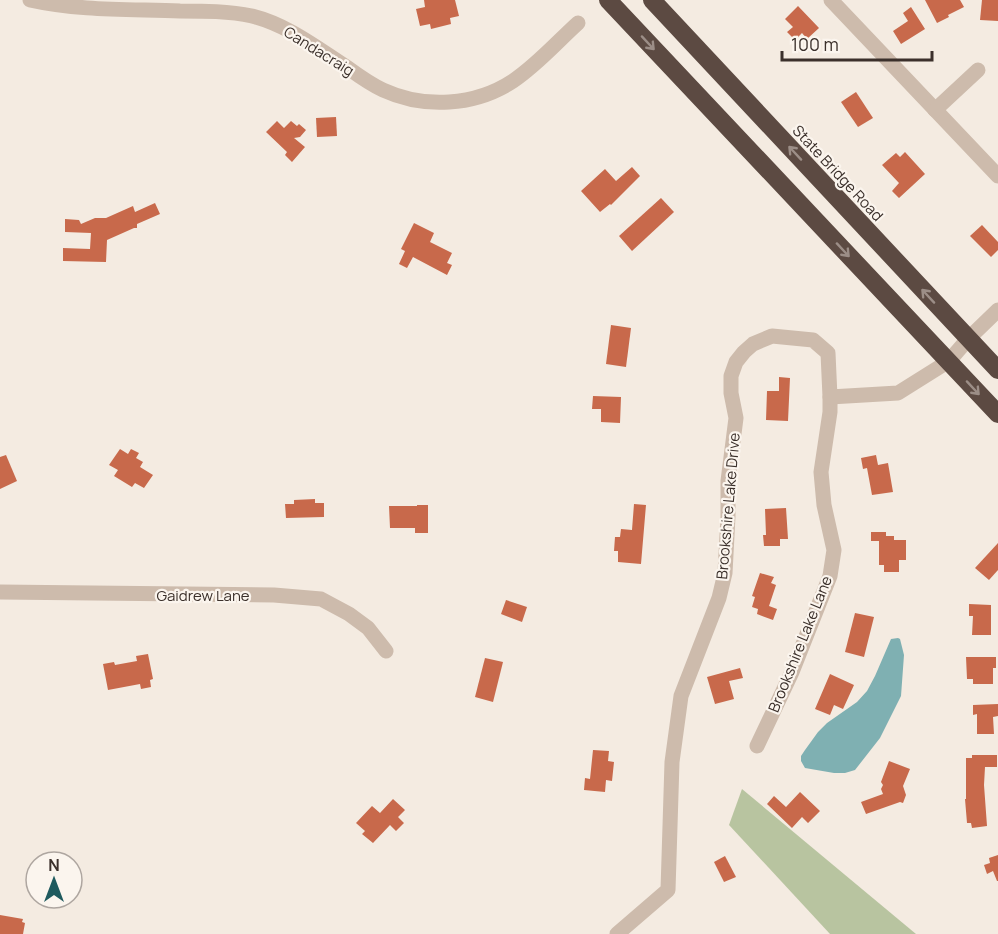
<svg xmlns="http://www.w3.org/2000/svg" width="998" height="934" font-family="Manrope,sans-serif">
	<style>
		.green { fill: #b8c4a0 }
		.water { fill: #7fb0b2 }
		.building { fill: #c8694b }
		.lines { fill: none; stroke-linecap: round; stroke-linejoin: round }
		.minor { stroke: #cdbbac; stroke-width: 15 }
		.highway { stroke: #5c4a42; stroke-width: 18 }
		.oneway { stroke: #9c8e87 }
		.labels { text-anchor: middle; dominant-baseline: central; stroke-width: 4.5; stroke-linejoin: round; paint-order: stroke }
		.street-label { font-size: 15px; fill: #3b302b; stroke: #fbf5ee }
	</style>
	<rect width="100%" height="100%" fill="#f4ebe1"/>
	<path class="green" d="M742 789 916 934H830L729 825Z"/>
	<path class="water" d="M898 638 900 639 904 655 901 696 880 738 855 770 845 773H834L805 768 801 761V756L805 750 818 732 827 723 857 702 867 691 875 676 891 639Z"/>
	<g class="building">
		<path d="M424 0H455L459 16 450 18 451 24 431 29 430 24 420 26 416 9 425 7Z"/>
		<path d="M925 0H960L964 7 948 15 949 17 937 23Z"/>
		<path d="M982 0H998V21L980 20Z"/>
		<path d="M798 6 819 28 807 39 802 33 795 40 787 32 793 27 785 19Z"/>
		<path d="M911 7 925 29 901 44 893 31 908 21 903 13Z"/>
		<path d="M856 92 873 118 858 127 841 102Z"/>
		<path d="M336 117 337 136 317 137 316 118Z"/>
		<path d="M277 121 284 128 291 121 297 126 299 124 306 130 300 137 294 138 305 147 292 162 285 155 287 152 266 132Z"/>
		<path d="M905 152 925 174 899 198 892 191 899 183 882 165 896 153 900 157Z"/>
		<path d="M632 167 640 176 611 205 610 204 600 212 581 191 605 169 616 181Z"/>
		<path d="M661 198 674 212 632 251 619 236Z"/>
		<path d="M155 203 160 214 137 224V228H134L107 240 106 262 63 261V248L90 249 91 233 65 232V219L79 220 81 224 95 218H106L133 206 135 212Z"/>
		<path d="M414 223 434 233 430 242 452 253 447 263 452 265 447 275 413 257 407 268 399 264 405 251 401 249Z"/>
		<path d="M982 225 998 242V250L991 257 970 236Z"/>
		<path d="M611 325 631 328 626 367 606 364Z"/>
		<path d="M779 377 790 378 788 421 766 420 767 391H779Z"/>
		<path d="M593 396 621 397 620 423 601 422V409H592Z"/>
		<path d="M120 449 128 454 131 449 139 453 136 458 143 462 140 467 153 475 144 488 135 483 132 487 114 476 118 470 109 465Z"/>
		<path d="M6 455 17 481 0 489V457Z"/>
		<path d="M876 455 878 465 888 463 893 492 872 495 867 468 863 469 861 458Z"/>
		<path d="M315 499V503H324V517L286 518 285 504H294V500Z"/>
		<path d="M634 504 646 505 641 564 618 562V551H614L615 537H620L621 529 632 530Z"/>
		<path d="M417 505H428V533H415V528H390L389 506H417Z"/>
		<path d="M786 508 788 539H780V546H764L763 535H766L765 509Z"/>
		<path d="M871 532H886V536H894V540H906V560H899V572H884V565H879V541H871Z"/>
		<path d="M998 543V570L989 580 975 568Z"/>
		<path d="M760 573 774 577 771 583 776 585 769 606 777 609 773 620 757 614 758 609 752 607 755 597 752 596Z"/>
		<path d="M506 600 527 607 522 622 501 614Z"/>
		<path d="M969 604 991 605V635H972L973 616H969Z"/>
		<path d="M855 613 874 617 864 657 845 652Z"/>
		<path d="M148 654 153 679 150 680 151 687 141 689 140 684 108 690 103 664 114 662 115 665 137 661 136 656Z"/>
		<path d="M966 657H996V668H993V684H973V679H967Z"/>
		<path d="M485 658 503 662 493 702 475 697Z"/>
		<path d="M740 668 743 678 729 681 734 699 715 704 707 677Z"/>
		<path d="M830 674 854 685 843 709 834 705 830 715 815 709Z"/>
		<path d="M998 704V716L993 717 994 734H977V714L973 715V705Z"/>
		<path d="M593 750 609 751 608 761 614 762 612 781 606 780 605 792 584 790 585 778 590 779Z"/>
		<path d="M972 755H997V767H985L984 785 987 826 972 828 971 823H967L965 799H966V758H972Z"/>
		<path d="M889 761 910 769 903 786 906 795 903 803 900 802 866 814 861 802 883 794 881 789 883 785 881 782Z"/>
		<path d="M800 792 820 811 808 823 802 817 792 828 767 804 774 796 786 807Z"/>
		<path d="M393 799 405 810 398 817 404 823 396 831 390 825 373 843 362 834 365 831 356 823 372 806 380 813Z"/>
		<path d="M998 855V881H997L993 871 987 874 984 865 990 863 989 858Z"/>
		<path d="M725 856 736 877 724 882 714 862Z"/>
		<path d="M0 915 23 919 22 922 25 923 23 934H0Z"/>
	</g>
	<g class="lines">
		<g class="minor">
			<path d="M30 0C79 11 130 9 180 11 204 11 229 11 252 16 288 25 317 48 348 68 359 76 370 84 383 90 424 109 475 106 513 81 537 65 557 42 578 23"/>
			<path d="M831 0 998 176"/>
			<path d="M935 110 978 70"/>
			<path d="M0 592 274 595 321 599 349 614 368 628 386 651"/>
			<path d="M757 746 792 672 830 576 834 550 824 505 821 472 830 412V397"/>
			<path d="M617 934 668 890 672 762 681 696 719 598 725 573 728 516V481L736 418 731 393V376L736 362 744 352 753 344 772 336 813 340 828 353 830 397 898 393 949 361 968 339 998 310"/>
		</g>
		<g class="highway">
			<path d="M608 0 998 414"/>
			<path d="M652 0 998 370"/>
		</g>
	</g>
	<defs><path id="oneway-shaft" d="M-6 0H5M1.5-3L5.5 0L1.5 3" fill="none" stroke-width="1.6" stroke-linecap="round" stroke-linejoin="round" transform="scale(1.5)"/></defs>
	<g class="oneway">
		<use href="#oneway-shaft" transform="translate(648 43) rotate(47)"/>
		<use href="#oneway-shaft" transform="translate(795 153) rotate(-133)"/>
		<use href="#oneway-shaft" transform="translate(843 250) rotate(47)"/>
		<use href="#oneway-shaft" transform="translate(928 296) rotate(-133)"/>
		<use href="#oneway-shaft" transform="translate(973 388) rotate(47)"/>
	</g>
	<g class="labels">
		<g class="street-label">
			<text transform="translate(319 51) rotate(32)">Candacraig</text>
			<text transform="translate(838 173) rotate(47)">State Bridge Road</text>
			<text transform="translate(728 506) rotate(-85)">Brookshire Lake Drive</text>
			<text x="203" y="595">Gaidrew Lane</text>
			<text transform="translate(800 644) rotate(-68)">Brookshire Lake Lane</text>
		</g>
	</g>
	<g transform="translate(54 880)"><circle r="28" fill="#fbf5ee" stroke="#aea6a0" stroke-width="1.5"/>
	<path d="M0-4.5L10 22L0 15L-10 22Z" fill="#1f5a5e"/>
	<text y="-9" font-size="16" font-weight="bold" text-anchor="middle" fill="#3b302b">N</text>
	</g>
	<path d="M782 51v9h150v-9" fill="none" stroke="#3b302b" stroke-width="3"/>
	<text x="791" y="51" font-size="18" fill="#3b302b" stroke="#fbf5ee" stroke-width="4.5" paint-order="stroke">100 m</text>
</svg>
